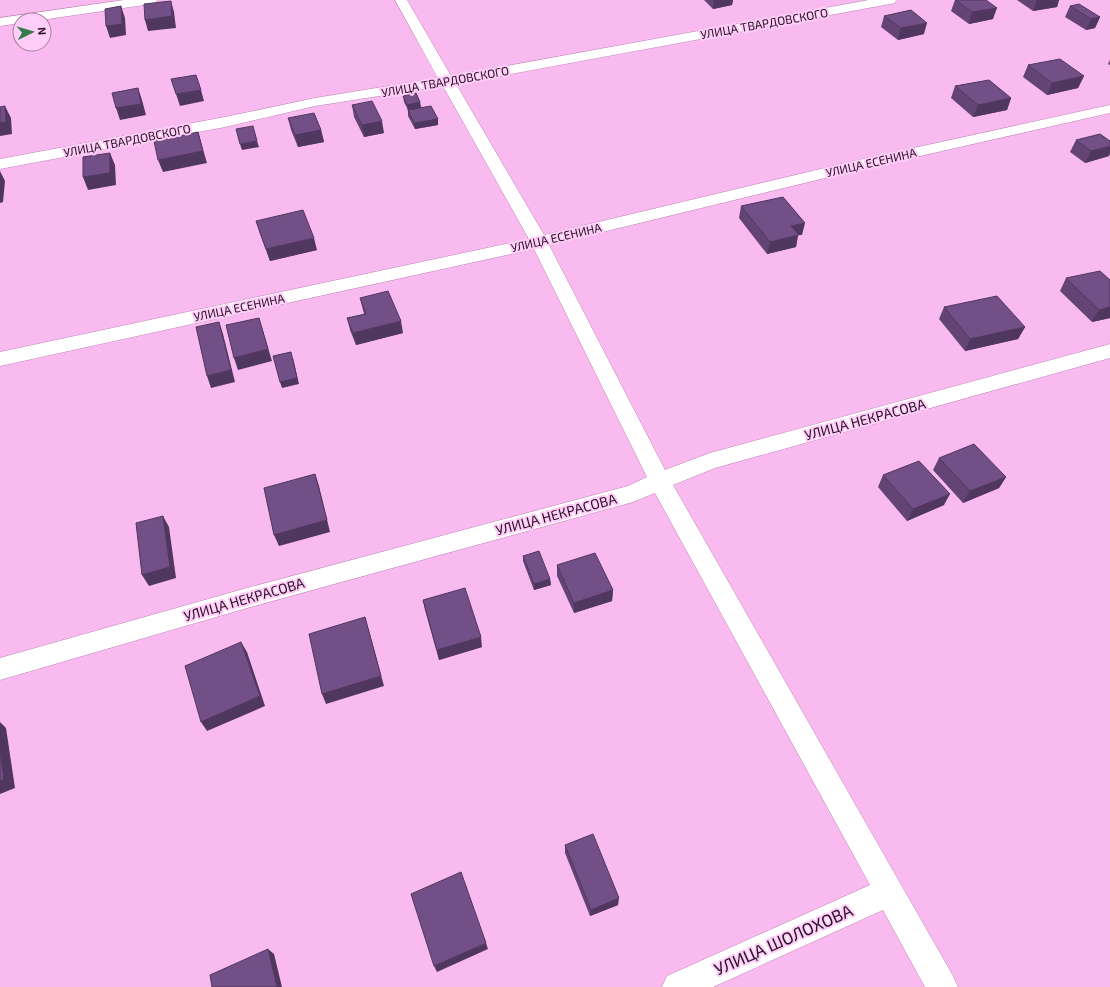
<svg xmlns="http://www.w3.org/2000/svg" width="1110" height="987" font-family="'Exo 2',sans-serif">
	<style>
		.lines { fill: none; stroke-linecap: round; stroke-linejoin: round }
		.minor-casing { stroke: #be84b5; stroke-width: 1 }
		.minor { fill: #fff; fill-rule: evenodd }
		.wall { fill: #634475 }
		.shaded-wall { fill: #50375f }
		.building { fill: #734f88; stroke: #50375f }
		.labels { text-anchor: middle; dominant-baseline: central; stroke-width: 4; stroke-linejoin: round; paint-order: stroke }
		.far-street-label { font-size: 12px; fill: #271125; stroke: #ffcdf7 }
		.street-label { font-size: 14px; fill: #271125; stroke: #ffcdf7 }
		.near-street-label { font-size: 17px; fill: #271125; stroke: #ffcdf7 }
	</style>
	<rect width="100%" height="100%" fill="#f9bbef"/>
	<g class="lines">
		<g class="minor-casing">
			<g id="minor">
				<path d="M124 0H157L156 3 151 4 41 20H20V23L0 26V18Z"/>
				<path d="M395 0H407L451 76 869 0H896L895 3 890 4 456 84 544 235 854 161 1110 105V113L854 171 549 245 665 470 710 453 1110 344V358L715 468 673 485 953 976 958 987H925L883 910 713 987H662L667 976 870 885 655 493 633 502 247 608 0 680V658L247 588 628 486 647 477 534 249 0 366V352L529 239 443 86 315 106 225 127 0 169V159L225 117 315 98 438 78Z"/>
			</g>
		</g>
		<use href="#minor" class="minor"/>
	</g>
	<g class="wall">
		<path d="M704 0H733L732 5 713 9Z"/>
		<path d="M955 0H986L993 19 969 24 951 11Z"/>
		<path d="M1017 0H1059L1057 7 1033 11Z"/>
		<path d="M1070 6 1100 17 1095 28 1086 30 1065 17Z"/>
		<path d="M884 16 924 34 898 40 881 27Z"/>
		<path d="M1110 60V65L1108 64Z"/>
		<path d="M1028 65 1084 76 1078 88 1047 95 1023 77Z"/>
		<path d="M955 86 1011 98 1007 110 973 117 951 98Z"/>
		<path d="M403 96 420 102 421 108 438 119V125L415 129 408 116V110L404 102Z"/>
		<path d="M352 105 384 133 364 137 354 117Z"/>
		<path d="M288 118 321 130 324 142 298 147 291 130Z"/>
		<path d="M1076 140 1109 156 1085 163 1070 152Z"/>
		<path d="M741 206 802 235H798L796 247 767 254 739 218Z"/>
		<path d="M256 221 317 250 270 261 260 234Z"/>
		<path d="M1066 278 1110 280V318L1092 322 1060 291Z"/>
		<path d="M360 298 403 333 356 345 350 330 347 318 364 314Z"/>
		<path d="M944 307 1025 327 1018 339 965 351 939 319Z"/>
		<path d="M939 458 1006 477 999 488 963 503 933 470Z"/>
		<path d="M883 475 944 505 907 521 878 487Z"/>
		<path d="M523 556 550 579 551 585 534 590 523 561Z"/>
		<path d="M557 565 613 590 612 601 574 613 557 576Z"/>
		<path d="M423 600 482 647 439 660 425 610Z"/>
		<path d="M565 845 618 905 590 916 565 853Z"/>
	</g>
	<g class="shaded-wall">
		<path d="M714 0H733L732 5 713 9Z"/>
		<path d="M1037 0H1059L1057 7 1033 11Z"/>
		<path d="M171 1 174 12 176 28 148 31 145 20Z"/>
		<path d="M121 6 125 18 126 35 110 38 106 26Z"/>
		<path d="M997 8 993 19 969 24 972 12Z"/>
		<path d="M1100 17 1095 28 1086 30 1091 19Z"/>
		<path d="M927 23 924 34 898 40 901 28Z"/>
		<path d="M1084 76 1078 88 1047 95 1052 83Z"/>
		<path d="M138 88 142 100 146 115 120 120 116 108Z"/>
		<path d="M201 90 204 101 180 106 176 94Z"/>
		<path d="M1011 98 1007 110 973 117 978 105Z"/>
		<path d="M420 102 421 108 408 111 407 105Z"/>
		<path d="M5 106 11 118 12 134 0 136V123Z"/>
		<path d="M438 119V125L415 129 414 123Z"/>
		<path d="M382 121 384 133 364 137 362 125Z"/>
		<path d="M321 130 324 142 298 147 295 135Z"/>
		<path d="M198 132 207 163 163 172 158 160Z"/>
		<path d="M257 141 259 147 242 150 240 144Z"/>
		<path d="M1110 146V154L1109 156 1085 163 1091 151Z"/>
		<path d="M110 153 115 165 116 185 88 190 83 177Z"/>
		<path d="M0 171 5 181 3 202 0 203Z"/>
		<path d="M805 223 802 235H798L796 247 767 254 770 242 791 226Z"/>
		<path d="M314 238 317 250 270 261 266 249Z"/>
		<path d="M1110 307V318L1092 322 1099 310Z"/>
		<path d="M259 318 272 361 238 370 234 358Z"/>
		<path d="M401 321 403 333 356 345 353 333Z"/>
		<path d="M219 322 223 334 235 382 211 388 207 376Z"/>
		<path d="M1025 327 1018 339 965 351 970 339Z"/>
		<path d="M293 358 299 384 282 388 280 382Z"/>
		<path d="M315 474 319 486 330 532 279 546 274 535Z"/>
		<path d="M1006 477 999 488 963 503 970 491Z"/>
		<path d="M950 494 944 505 907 521 913 509Z"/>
		<path d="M163 516 169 527 176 578 149 586 142 575Z"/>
		<path d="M550 579 551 585 534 590V584Z"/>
		<path d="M613 590 612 601 574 613V603Z"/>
		<path d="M365 617 384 686 326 704 322 694Z"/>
		<path d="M481 637 482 647 439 660 437 650Z"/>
		<path d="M241 642 247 652 265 706 207 731 201 722Z"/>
		<path d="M0 722 6 728 15 788 0 794Z"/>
		<path d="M619 898 618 905 590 916 591 910Z"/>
		<path d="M486 943 488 949 437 972 434 966Z"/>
		<path d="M268 949 274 954 282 987H277Z"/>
	</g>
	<g class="building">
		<path d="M956 0H986L997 8 972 12Z"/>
		<path d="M171 1 172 16 145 20 144 4Z"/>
		<path d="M1079 4 1100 17 1091 19 1070 6Z"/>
		<path d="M121 6 122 24 106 26 105 9Z"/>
		<path d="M911 10 927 23 901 28 884 16Z"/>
		<path d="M1060 59 1084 76 1052 83 1028 65Z"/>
		<path d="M196 75 201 90 176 94 171 79Z"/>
		<path d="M989 80 1011 98 978 105 955 86Z"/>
		<path d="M138 88 141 104 116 108 112 93Z"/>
		<path d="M416 93 420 102 407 105 403 96Z"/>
		<path d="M372 101 382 121 362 125 352 105Z"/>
		<path d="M5 106 6 122 0 123V107Z"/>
		<path d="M431 106 438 119 414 123 408 110Z"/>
		<path d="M314 113 321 130 295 135 288 118Z"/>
		<path d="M253 126 257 141 240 144 236 129Z"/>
		<path d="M198 132 203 151 158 160 154 141Z"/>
		<path d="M1100 134 1110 141V146L1091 151 1076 140Z"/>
		<path d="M110 153V173L83 177V157Z"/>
		<path d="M783 197 805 223 791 226 799 235 770 242 741 206Z"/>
		<path d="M303 210 314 238 266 249 256 221Z"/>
		<path d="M1100 271 1110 280V307L1099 310 1066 278Z"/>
		<path d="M388 291 401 321 353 333 347 318 366 314 360 298Z"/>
		<path d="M997 296 1025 327 970 339 944 307Z"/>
		<path d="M259 318 268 349 234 358 226 325Z"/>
		<path d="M219 322 231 370 207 376 196 327Z"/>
		<path d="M291 352 297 378 280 382 273 356Z"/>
		<path d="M974 444 1006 477 970 491 939 458Z"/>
		<path d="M919 461 950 494 913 509 883 475Z"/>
		<path d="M315 474 327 520 274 535 264 488Z"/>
		<path d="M163 516 170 567 142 575 136 523Z"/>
		<path d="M539 551 550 579 534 584 523 556Z"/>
		<path d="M595 553 613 590 574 603 557 565Z"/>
		<path d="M465 588 481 637 437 650 423 600Z"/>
		<path d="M365 617 381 676 322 694 309 634Z"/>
		<path d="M241 642 260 696 201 722 185 666Z"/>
		<path d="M0 750 4 779 0 781Z"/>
		<path d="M593 834 619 898 591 910 565 845Z"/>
		<path d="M461 872 486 943 434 966 411 894Z"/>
		<path d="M268 949 277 987H212L210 975Z"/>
	</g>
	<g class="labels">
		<g class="far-street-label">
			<text transform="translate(764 23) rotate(-10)">УЛИЦА ТВАРДОВСКОГО</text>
			<text transform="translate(445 81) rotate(-10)">УЛИЦА ТВАРДОВСКОГО</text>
			<text transform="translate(127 140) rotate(-11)">УЛИЦА ТВАРДОВСКОГО</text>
			<text transform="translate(871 162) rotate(-13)">УЛИЦА ЕСЕНИНА</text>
			<text transform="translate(556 237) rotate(-13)">УЛИЦА ЕСЕНИНА</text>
			<text transform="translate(239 307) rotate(-12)">УЛИЦА ЕСЕНИНА</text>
		</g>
		<g class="street-label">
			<text transform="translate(865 419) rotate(-15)">УЛИЦА НЕКРАСОВА</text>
			<text transform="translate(556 514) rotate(-15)">УЛИЦА НЕКРАСОВА</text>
			<text transform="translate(244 599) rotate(-16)">УЛИЦА НЕКРАСОВА</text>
		</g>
		<g class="near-street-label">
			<text transform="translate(783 939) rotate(-24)">УЛИЦА ШОЛОХОВА</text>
		</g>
	</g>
	<g transform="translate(32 32) rotate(85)"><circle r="19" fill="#ffcdf7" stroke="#a982a3"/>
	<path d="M0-3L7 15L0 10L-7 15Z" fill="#327d4b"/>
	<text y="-6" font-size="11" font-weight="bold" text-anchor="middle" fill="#271125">N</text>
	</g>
</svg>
